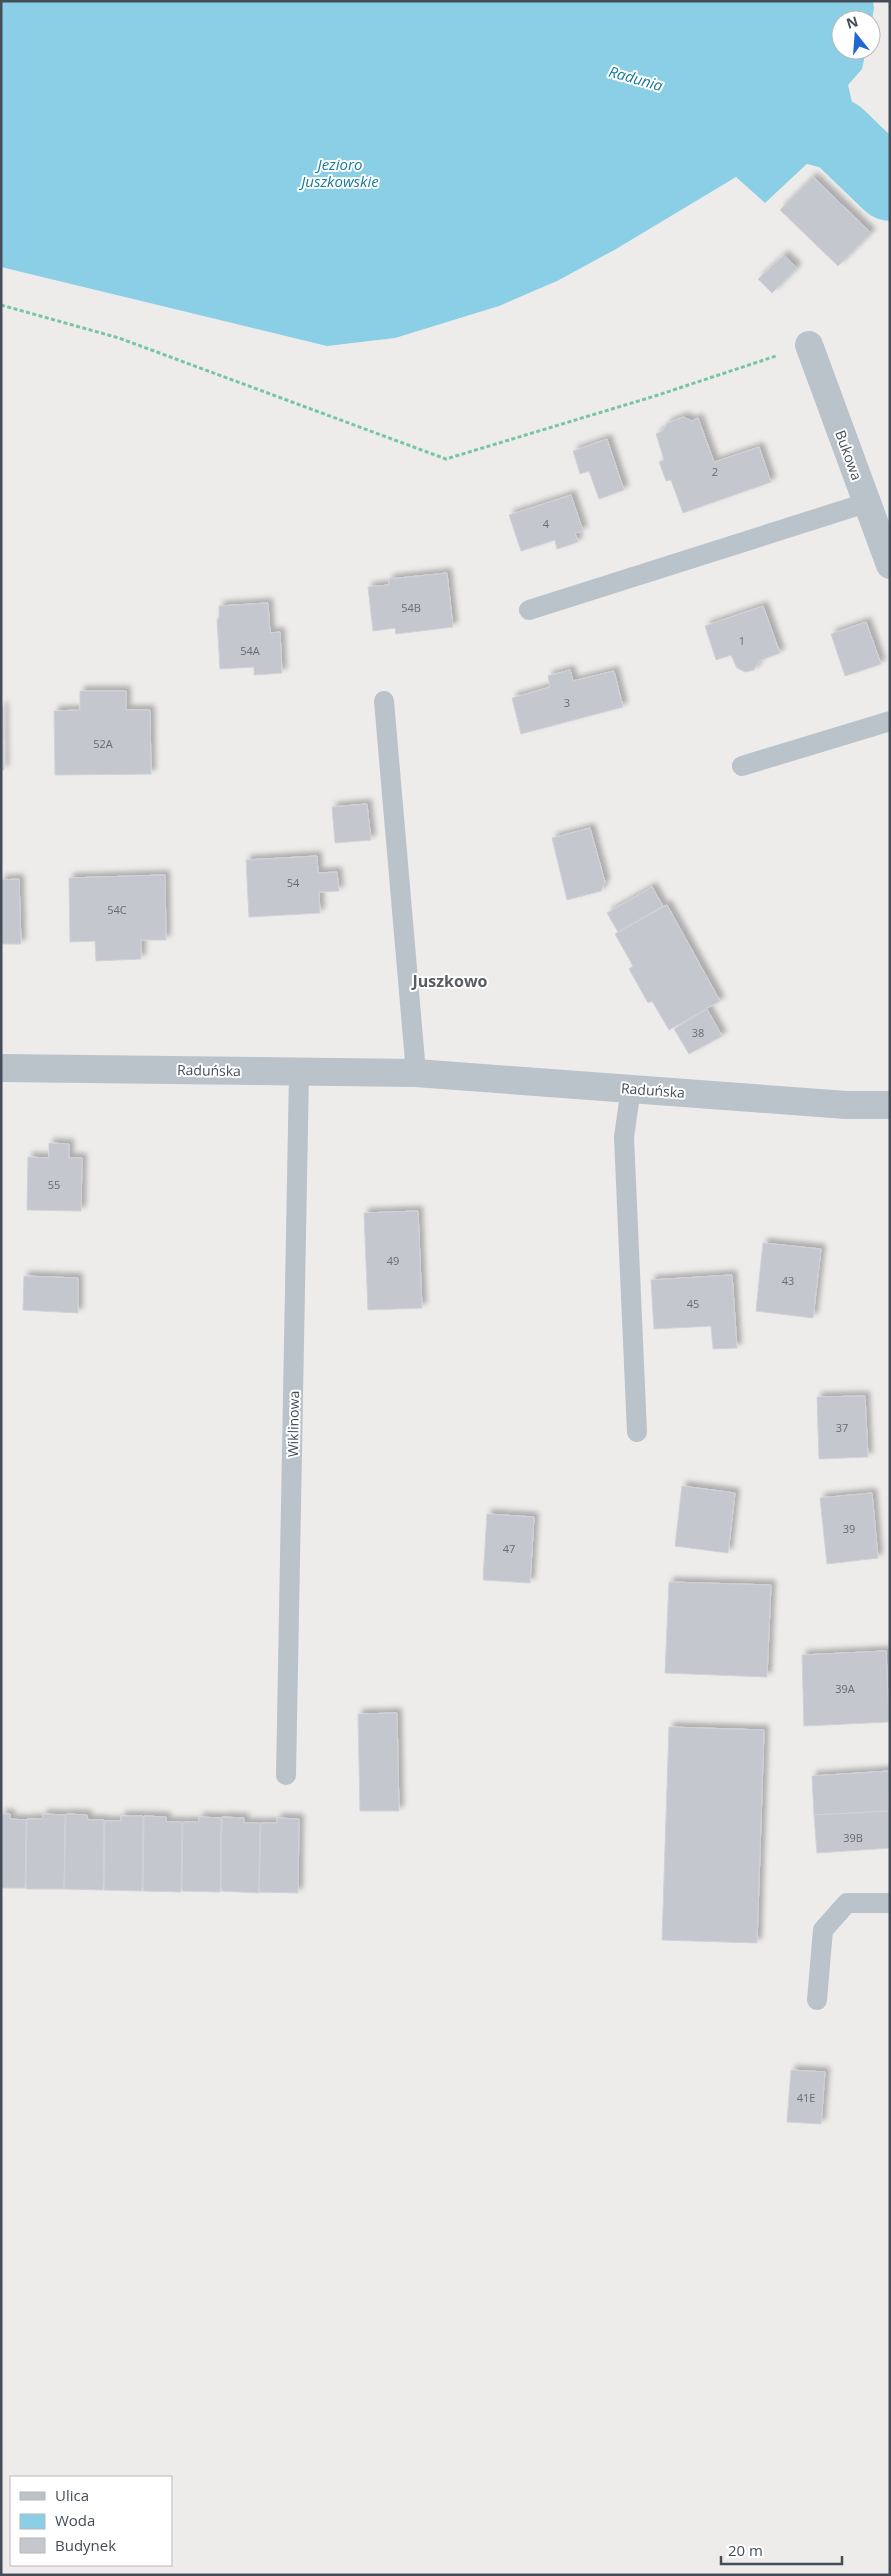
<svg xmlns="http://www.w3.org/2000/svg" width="891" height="2576" font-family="'Open Sans',sans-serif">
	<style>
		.water { fill: #8acfe6 }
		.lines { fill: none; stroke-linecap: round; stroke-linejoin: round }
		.river { stroke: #8acfe6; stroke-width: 72 }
		.building { fill: #c5c7ce; stroke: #d0d2d7; filter: url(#shadow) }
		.path { stroke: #75c7a1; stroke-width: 3; stroke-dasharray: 4 2.5; stroke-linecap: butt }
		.service { stroke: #bac2ca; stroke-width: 20 }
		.minor { stroke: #bac2ca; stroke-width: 28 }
		.tertiary { stroke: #bac2ca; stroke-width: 28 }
		.labels { text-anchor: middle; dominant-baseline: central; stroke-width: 4; stroke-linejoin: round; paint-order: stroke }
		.number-label { font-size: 11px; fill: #656c76 }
		.street-label { font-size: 14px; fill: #454e58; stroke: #fff }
		.water-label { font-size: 15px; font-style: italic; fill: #137b9c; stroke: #fff }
		.quarter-label { font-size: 16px; font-weight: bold; fill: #595c60; stroke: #fff }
	</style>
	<defs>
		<filter id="shadow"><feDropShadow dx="4.5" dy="-4.5" stdDeviation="2.5" flood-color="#0004"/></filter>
	</defs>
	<rect width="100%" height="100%" fill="#eeebeb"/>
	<path class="water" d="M1 1H873L874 8 871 24V20H841V50H866L862 69 848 85 856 118 765 203 736 177 616 249 557 281 499 306 395 338 327 346 1 267Z"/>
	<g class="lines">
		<path class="river" d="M741 108 838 135 890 185"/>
	</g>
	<g class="building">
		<path d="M813 177 871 233 838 266 780 210Z"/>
		<path d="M784 255 797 268 772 293 758 279Z"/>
		<path d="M683 417 692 421 698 418 714 462 759 447 771 482 683 513 671 480 666 481 659 462 664 460 656 434 662 431 668 423Z"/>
		<path d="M607 439 624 490 599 499 589 471 580 474 573 451Z"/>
		<path d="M571 495 583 531 575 533 578 542 557 549 555 540 521 551 509 515Z"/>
		<path d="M447 573 453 627 396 634 395 628 373 631 368 587 389 585V579Z"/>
		<path d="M268 603 270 633 280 632 282 673 254 675V667L220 669 217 619 219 618V606Z"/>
		<path d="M763 606 780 653 759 661 754 670 745 672 737 668 731 655 716 660 705 626Z"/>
		<path d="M866 622 881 664 845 676 831 634Z"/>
		<path d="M570 670 573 681 614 671 623 707 521 734 512 698 550 687 548 676Z"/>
		<path d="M80 691H126V710H150L151 774 55 775 54 711 80 710Z"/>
		<path d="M3 706 4 770H1V707Z"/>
		<path d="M367 804 371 840 335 843 332 807Z"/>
		<path d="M590 828 605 882 601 891 567 900 552 838Z"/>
		<path d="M317 856 318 873 337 872 339 891 319 892 320 913 249 917 246 860Z"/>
		<path d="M165 875 166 940H141V959L96 961 95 941 70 942 69 878Z"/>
		<path d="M19 879 21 944H1V880Z"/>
		<path d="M652 887 663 906 618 932 607 913Z"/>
		<path d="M667 905 720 1001 669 1030 652 1001 648 1003 629 969 633 966 615 934Z"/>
		<path d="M707 1009 722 1036 689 1054 674 1029Z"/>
		<path d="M49 1143 69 1144V1158H82L81 1211 27 1210 28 1157 49 1158Z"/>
		<path d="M418 1211 422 1308 368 1310 364 1213Z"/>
		<path d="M763 1243 821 1249 813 1318 756 1311Z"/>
		<path d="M732 1275 737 1348 713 1349 711 1326 654 1329 651 1280Z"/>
		<path d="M24 1276 78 1278V1313L23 1310Z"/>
		<path d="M865 1396 868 1457 819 1459 817 1397Z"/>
		<path d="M682 1486 735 1493 728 1553 675 1546Z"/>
		<path d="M872 1493 878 1558 827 1564 820 1498Z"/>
		<path d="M487 1514 534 1517 530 1583 483 1580Z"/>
		<path d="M669 1582 771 1585 767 1677 665 1673Z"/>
		<path d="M886 1651 889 1722 804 1726 802 1655Z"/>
		<path d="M397 1713 399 1811H360L358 1714Z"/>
		<path d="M669 1727 764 1730 757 1943 662 1940Z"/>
		<path d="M890 1771V1794L888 1795 890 1811 814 1815 812 1776Z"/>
		<path d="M890 1811V1848L817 1853 814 1815Z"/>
		<path d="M1 1814H10V1819L26 1820 25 1888H1Z"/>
		<path d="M43 1814 65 1815 64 1889H26L27 1819H43Z"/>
		<path d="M66 1814 87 1815 88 1820H104L103 1890 64 1889Z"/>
		<path d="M121 1816H143L142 1891 104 1890 105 1821H121Z"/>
		<path d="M144 1816 166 1817V1822H182L181 1892 143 1891Z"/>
		<path d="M199 1817 221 1818 220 1892 182 1891 183 1822H199Z"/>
		<path d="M222 1817 244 1818V1823H260L259 1893 221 1891Z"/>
		<path d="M277 1818 299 1819 298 1893 259 1892 261 1823H277Z"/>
		<path d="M791 2070 825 2072 821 2124 787 2122Z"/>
	</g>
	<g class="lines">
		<path class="path" d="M1 305 119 338 446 459 655 396 776 356"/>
		<g class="service">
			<path d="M529 610 866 503"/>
			<path d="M384 701 416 1073"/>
			<path d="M742 766 890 721"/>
			<path d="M631 1088 624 1137 637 1432"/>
			<path d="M286 1775 299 1072"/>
			<path d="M817 2000 823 1930 847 1903H890"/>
		</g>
		<path class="minor" d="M809 345 890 565"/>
		<path class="tertiary" d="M1 1068 416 1073 846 1105H890"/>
	</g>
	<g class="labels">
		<g class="number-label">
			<text x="715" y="471">2</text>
			<text x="546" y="523">4</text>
			<text x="411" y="607">54B</text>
			<text x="742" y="640">1</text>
			<text x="250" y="650">54A</text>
			<text x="567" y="702">3</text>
			<text x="103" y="743">52A</text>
			<text x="293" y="882">54</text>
			<text x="117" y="909">54C</text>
			<text x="698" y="1032">38</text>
			<text x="54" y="1184">55</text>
			<text x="393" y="1260">49</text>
			<text x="788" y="1280">43</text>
			<text x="693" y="1303">45</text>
			<text x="842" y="1427">37</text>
			<text x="849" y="1528">39</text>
			<text x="509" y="1548">47</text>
			<text x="845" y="1688">39A</text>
			<text x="853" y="1837">39B</text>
			<text x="806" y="2097">41E</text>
		</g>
		<g class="street-label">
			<text transform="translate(849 455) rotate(70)">Bukowa</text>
			<text transform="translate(209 1070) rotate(1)">Raduńska</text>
			<text transform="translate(653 1090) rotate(4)">Raduńska</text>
			<text transform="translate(293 1424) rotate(-89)">Wiklinowa</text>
		</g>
		<g class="water-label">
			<text transform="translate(636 78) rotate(16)">Radunia</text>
			<text x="340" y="164">Jezioro<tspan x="340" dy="17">Juszkowskie</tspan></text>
		</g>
		<g class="quarter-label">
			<text x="450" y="981">Juszkowo</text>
		</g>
	</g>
	<rect width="891" height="2576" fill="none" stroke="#454e58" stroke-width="5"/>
	<rect x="10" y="2476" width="162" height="90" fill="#ffffff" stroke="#b5b8bc"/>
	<rect x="20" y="2492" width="25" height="8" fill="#bac2ca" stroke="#b5b8bc"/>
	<text x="55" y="2501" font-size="15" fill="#454e58">Ulica</text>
	<rect x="20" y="2514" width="25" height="15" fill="#8acfe6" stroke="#b5b8bc"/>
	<text x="55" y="2526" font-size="15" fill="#454e58">Woda</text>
	<rect x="20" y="2538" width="25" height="15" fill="#c5c7ce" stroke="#b5b8bc"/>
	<text x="55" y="2551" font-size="15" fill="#454e58">Budynek</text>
	<g transform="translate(856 35) rotate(343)"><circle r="24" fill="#ffffff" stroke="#b5b8bc"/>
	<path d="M0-4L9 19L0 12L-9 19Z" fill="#2268d2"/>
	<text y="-8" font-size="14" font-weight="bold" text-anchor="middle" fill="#454e58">N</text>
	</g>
	<path d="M721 2556v8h121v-8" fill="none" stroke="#454e58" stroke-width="2.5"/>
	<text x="728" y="2556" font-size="15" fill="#454e58" stroke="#ffffff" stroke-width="4" paint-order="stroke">20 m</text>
</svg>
